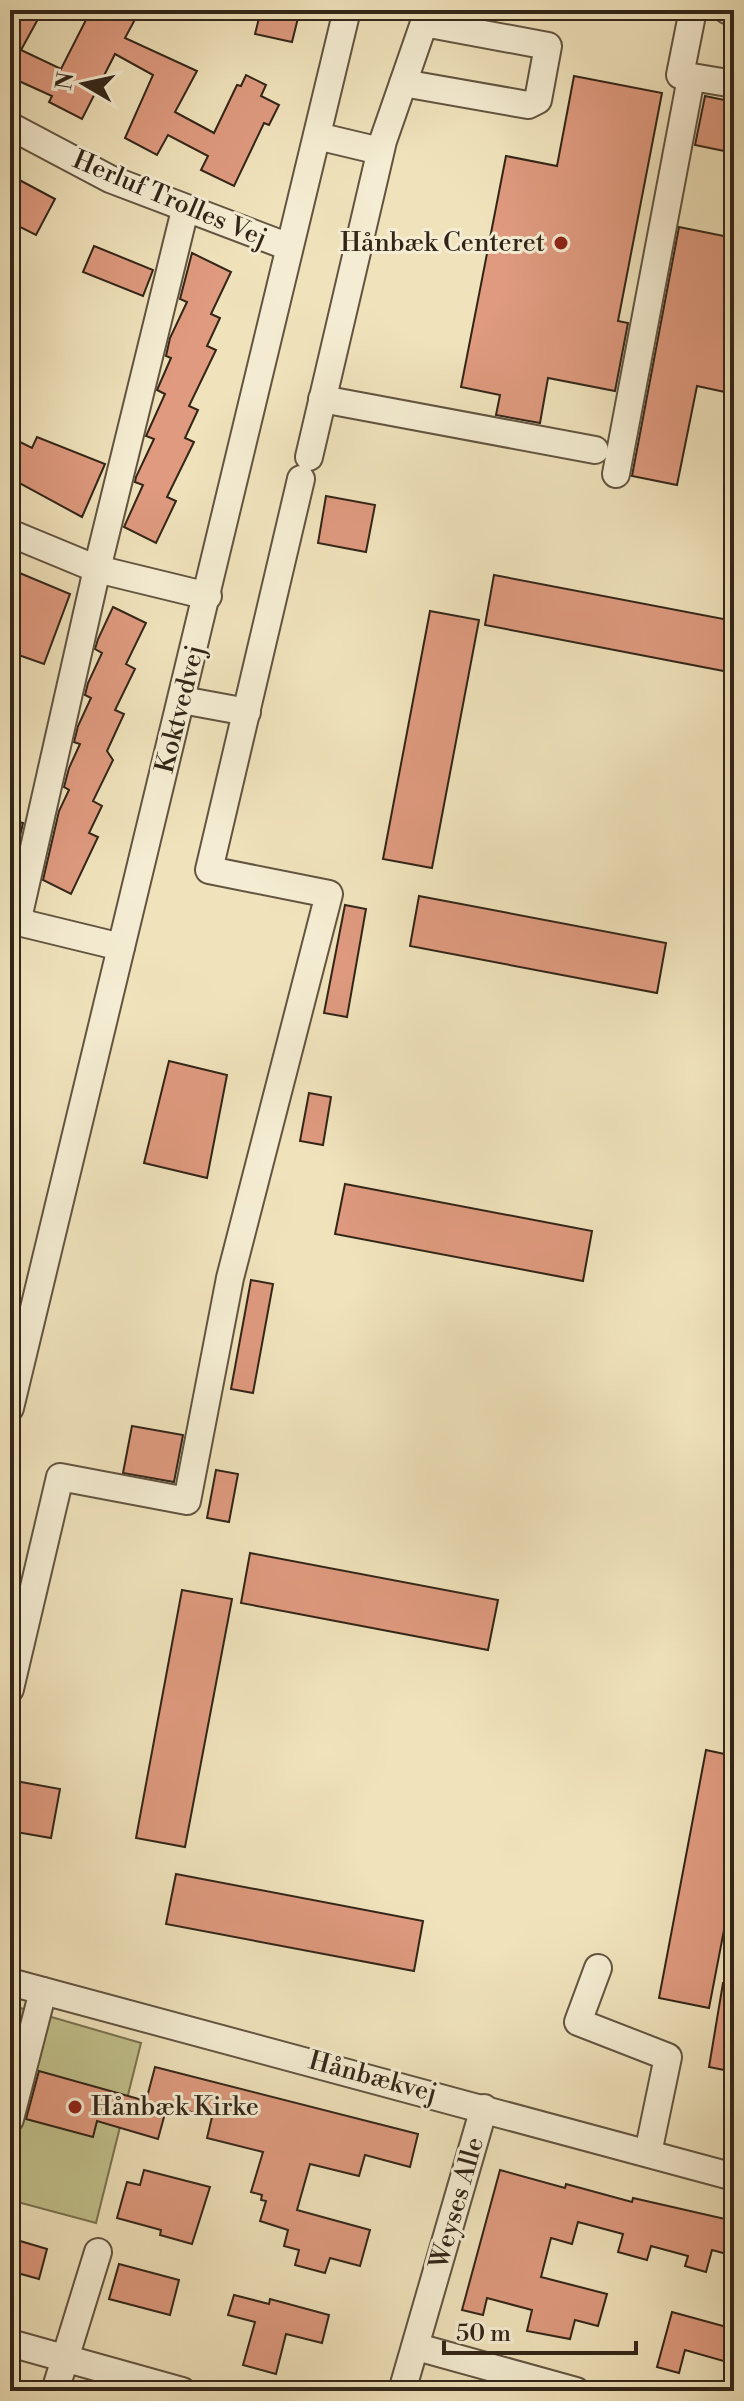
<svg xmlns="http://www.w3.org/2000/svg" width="744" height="2401" font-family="'Libre Bodoni',serif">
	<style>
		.green { fill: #c1c18c; stroke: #7a7352; stroke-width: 2 }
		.building { fill: #df9a7f; stroke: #322518; stroke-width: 2 }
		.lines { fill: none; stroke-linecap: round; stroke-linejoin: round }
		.minor-casing { stroke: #625441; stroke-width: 30 }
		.minor { stroke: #f5edd3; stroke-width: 26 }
		.poi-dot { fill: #8f2418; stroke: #f5edd3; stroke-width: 3 }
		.labels { text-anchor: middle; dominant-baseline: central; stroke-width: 6; stroke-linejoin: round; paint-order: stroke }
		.street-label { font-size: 26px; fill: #322518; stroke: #f5edd3 }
		.poi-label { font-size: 26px; fill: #322518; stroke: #f5edd3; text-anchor: end }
	</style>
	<rect width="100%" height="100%" fill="#f0e3bc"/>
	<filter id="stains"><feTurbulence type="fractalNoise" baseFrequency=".0025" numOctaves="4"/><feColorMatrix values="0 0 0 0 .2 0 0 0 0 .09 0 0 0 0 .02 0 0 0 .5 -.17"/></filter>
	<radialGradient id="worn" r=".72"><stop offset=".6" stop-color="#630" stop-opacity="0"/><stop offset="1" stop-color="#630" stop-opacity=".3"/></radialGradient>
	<path class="green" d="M10 2005 141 2043 96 2223 10 2200Z"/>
	<g class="building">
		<path d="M10 10H43L21 50 61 69 91 10H140L125 38 197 71 175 112 214 133 237 85 241 86 246 75 266 85 261 96 279 105 269 125 264 123 234 186 201 170 208 156 168 135 157 155 125 138 153 75 115 54 82 119 49 102 52 96 10 77Z"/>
		<path d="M261 10H300L292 42 255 34Z"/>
		<path d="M574 76 662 93 618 321 628 323 615 391 548 378 540 423 496 415 500 395 461 387 506 156 557 166Z"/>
		<path d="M705 96 734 102V153L695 145Z"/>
		<path d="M10 175 55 199 36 235 10 222Z"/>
		<path d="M679 227 734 238V394L697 386 677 485 632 476Z"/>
		<path d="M94 246 153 270 143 296 83 272Z"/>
		<path d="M192 253 231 272 211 314 220 318 207 346 216 350 189 406 198 410 185 438 194 442 167 497 176 501 156 543 124 527 143 485 135 482 136 477 154 439 146 436 165 394 157 390 171 358 166 356 170 338 187 302 180 299Z"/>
		<path d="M10 437 32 448 37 437 105 464 82 517 10 478Z"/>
		<path d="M326 496 375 505 366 552 318 543Z"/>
		<path d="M10 569 70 594 44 664 10 652Z"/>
		<path d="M494 575 734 621V673L485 625Z"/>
		<path d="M113 607 146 623 126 664 135 669 115 710 124 714 107 751 113 760 93 801 102 806 89 833 98 837 71 894 43 880 59 811 69 790 64 787 69 768 80 744 74 742 78 726 91 698 85 695 88 683 102 653 95 649 98 639Z"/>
		<path d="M430 611 479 620 432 868 383 859Z"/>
		<path d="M10 820 23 823 13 866 10 865Z"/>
		<path d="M419 896 666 943 657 993 410 946Z"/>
		<path d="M345 905 366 909 347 1017 324 1013Z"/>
		<path d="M169 1061 227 1075 207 1178 144 1163Z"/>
		<path d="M309 1093 331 1097 323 1145 300 1141Z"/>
		<path d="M345 1184 592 1231 583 1281 335 1234Z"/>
		<path d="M251 1280 273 1284 253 1393 231 1389Z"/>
		<path d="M132 1426 183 1435 174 1482 123 1473Z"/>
		<path d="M216 1470 238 1474 229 1522 207 1518Z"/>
		<path d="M250 1553 498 1600 488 1650 241 1603Z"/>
		<path d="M182 1590 232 1599 185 1847 136 1838Z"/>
		<path d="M706 1750 734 1756V1878L709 2008 659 1998Z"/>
		<path d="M10 1780 60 1789 51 1838 10 1831Z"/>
		<path d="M176 1874 423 1921 414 1971 166 1924Z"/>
		<path d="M723 1983 734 1984V2072L709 2067Z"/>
		<path d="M155 2067 418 2134 410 2167 365 2155 359 2176 310 2164 297 2210 370 2230 360 2266 330 2258 325 2273 295 2265 299 2250 284 2246 288 2230 260 2221 266 2201 261 2200 262 2195 251 2192 263 2152 207 2138 212 2117 167 2106 158 2139 97 2121 93 2137 26 2119 39 2071 146 2101Z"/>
		<path d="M144 2170 210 2187 192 2244 160 2235 161 2230 117 2218 127 2182 140 2185Z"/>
		<path d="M500 2170 565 2188 566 2184 632 2202 633 2198 734 2221V2256L712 2250 706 2272 685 2266 688 2256 651 2246 647 2260 618 2252 623 2234 578 2222 572 2244 551 2238 541 2277 607 2294 598 2326 575 2320 570 2339 527 2331 532 2310 487 2298 483 2315 462 2310Z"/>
		<path d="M10 2238 47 2249 39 2279 10 2271Z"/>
		<path d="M119 2264 179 2280 170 2315 109 2299Z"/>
		<path d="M234 2295 269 2304 270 2299 329 2315 322 2343 286 2334 276 2374 243 2365 255 2322 228 2315Z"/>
		<path d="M672 2312 734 2329V2364L685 2350 679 2373 657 2367Z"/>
	</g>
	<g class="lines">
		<g class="minor-casing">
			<g id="minor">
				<path d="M693 10 680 75 734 84"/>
				<path d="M727 10 734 11"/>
				<path d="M10 126 110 179 289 247"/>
				<path d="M317 136 380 151"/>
				<path d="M322 399 595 450"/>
				<path d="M309 457 383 141 424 23 548 46 538 100 528 105 403 83"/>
				<path d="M616 474 691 78"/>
				<path d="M10 533 97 569 208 596"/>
				<path d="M182 700 247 712"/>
				<path d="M10 920 121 947"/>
				<path d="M17 923 97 569 185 210"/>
				<path d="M10 1408 347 10"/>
				<path d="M10 1689 60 1477 187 1501 230 1278 329 894 209 870 301 479"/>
				<path d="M598 1968 578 2022 668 2057 648 2153"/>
				<path d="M10 1982 734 2177"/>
				<path d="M10 2119 43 1991"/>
				<path d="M10 2343 182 2391"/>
				<path d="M417 2347 576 2391"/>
				<path d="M55 2391 98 2252"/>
				<path d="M402 2391 484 2108"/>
			</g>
		</g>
		<use href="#minor" class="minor"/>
	</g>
	<g class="poi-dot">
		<circle cx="561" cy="243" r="8"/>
		<circle cx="75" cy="2107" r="8"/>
	</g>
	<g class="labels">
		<g class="street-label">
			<text transform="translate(170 199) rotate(23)">Herluf Trolles Vej</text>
			<text transform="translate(180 709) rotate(-76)">Koktvedvej</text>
			<text transform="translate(373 2077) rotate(15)">Hånbækvej</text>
			<text transform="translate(457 2203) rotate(-74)">Weyses Alle</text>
		</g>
		<g class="poi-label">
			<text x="545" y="243">Hånbæk Centeret</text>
			<text x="91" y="2107" text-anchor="start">Hånbæk Kirke</text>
		</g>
	</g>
	<rect width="744" height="2401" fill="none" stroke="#f0e3bc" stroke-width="40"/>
	<rect x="12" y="12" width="720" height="2377" fill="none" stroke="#322518" stroke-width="4"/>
	<rect x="20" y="20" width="704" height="2361" fill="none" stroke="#322518" stroke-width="2"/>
	<g transform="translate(84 84) rotate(279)" stroke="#f5edd3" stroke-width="6" paint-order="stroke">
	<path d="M0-6L14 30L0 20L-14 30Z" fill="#322518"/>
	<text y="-12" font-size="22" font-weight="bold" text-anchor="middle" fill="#322518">N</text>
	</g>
	<path d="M444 2341v12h192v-12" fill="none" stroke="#322518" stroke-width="4"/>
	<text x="456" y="2341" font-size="24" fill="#322518" stroke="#f5edd3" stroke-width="6" paint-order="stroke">50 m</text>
	<rect width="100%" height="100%" filter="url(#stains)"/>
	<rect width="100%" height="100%" fill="url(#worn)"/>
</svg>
